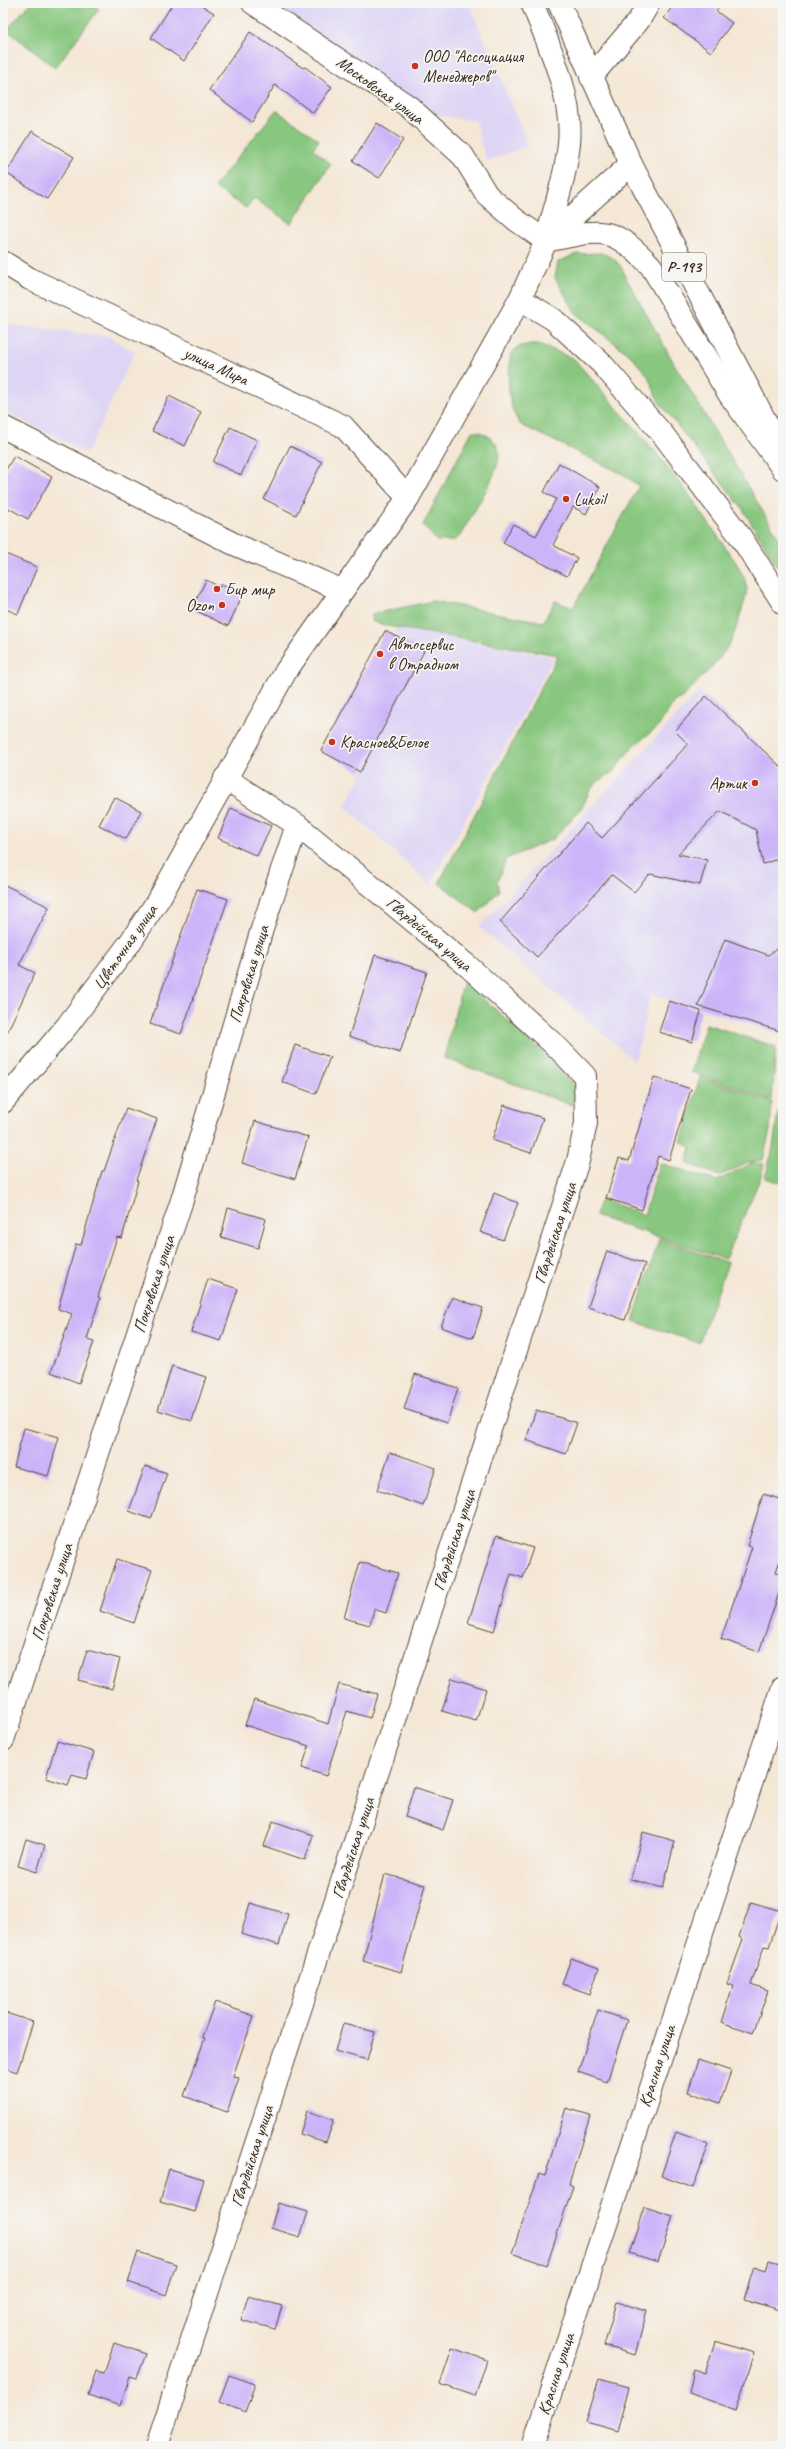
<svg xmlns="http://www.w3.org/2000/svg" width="786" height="2449" font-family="Caveat,sans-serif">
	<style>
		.built { fill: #ded5f5 }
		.green { fill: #88c77f; stroke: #62784e }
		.building { fill: #ccb4f9 }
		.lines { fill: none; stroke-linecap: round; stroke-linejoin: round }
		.minor-casing { stroke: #57463a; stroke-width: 24 }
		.highway-casing { stroke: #57463a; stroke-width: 24 }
		.minor { stroke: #fff; stroke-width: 22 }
		.highway { stroke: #fff; stroke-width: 22 }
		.poi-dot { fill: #c8321e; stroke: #f6f6f2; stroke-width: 1.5 }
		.labels { text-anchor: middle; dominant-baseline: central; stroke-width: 3.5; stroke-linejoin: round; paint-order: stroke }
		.shield { fill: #f6f6f2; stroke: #73675e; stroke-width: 1 }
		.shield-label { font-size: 16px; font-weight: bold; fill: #3b2a1e }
		.poi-label { font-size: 17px; fill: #3b2a1e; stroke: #f6f6f2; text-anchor: start }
		.street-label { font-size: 17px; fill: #3b2a1e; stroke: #f6f6f2 }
	</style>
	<rect width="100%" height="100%" fill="#f6f6f2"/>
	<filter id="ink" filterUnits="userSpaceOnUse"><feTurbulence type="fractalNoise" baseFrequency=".025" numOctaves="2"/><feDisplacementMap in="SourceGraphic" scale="8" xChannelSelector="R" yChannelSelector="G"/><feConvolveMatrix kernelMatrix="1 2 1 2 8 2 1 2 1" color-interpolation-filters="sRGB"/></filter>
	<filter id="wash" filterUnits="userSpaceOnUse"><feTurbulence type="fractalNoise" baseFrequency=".012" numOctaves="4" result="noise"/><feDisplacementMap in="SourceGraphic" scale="16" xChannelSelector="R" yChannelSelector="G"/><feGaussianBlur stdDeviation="0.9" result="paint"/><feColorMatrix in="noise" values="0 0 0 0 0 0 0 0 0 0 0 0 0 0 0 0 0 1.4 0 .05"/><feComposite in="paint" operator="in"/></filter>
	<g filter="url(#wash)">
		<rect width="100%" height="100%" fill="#f5e7d6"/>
		<g class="built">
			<path d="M269 3H469L529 146 486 161 475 121 425 113Z"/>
			<path d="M3 324 108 336 135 352 87 453 3 410Z"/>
			<path d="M397 627 554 657 430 885 345 806 359 781Z"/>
			<path d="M700 691 783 791V1035L651 994 635 1061 479 927Z"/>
		</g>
		<g class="green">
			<path d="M30 3H92L99 9 55 68 7 30Z"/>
			<path d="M276 110 319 140 313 149 331 164 291 224 254 198 246 208 214 187Z"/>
			<path d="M600 253C615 257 621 264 626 278L675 365 783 545V575L742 508 659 402 648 376 630 355 576 313 555 278 558 262 576 254Z"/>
			<path d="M530 344H539L574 359 652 448 685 489 737 564 744 577 747 588 745 600 732 640 719 659 682 698 674 702 658 727 633 746 614 771 599 781 590 790 582 808 553 839 506 859 497 882 499 891 478 913 439 883 558 655 387 626 371 621 372 614 433 601 543 622 555 601 573 608 639 486 623 474 521 425C505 405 508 377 511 353L517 347Z"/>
			<path d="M472 431C484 431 499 440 499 455 500 472 469 519 460 536L453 541H437L423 525Z"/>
			<path d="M463 981 538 1047 579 1090 571 1105 444 1058Z"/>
			<path d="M706 1024 776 1047 772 1100 691 1072Z"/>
			<path d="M700 1077 772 1102 770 1130 763 1160 747 1163 719 1176 687 1163 691 1147 681 1142Z"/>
			<path d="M778 1111 783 1113V1184L765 1178 773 1148Z"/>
			<path d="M660 1163 717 1181 752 1163 764 1164 760 1179 725 1259 595 1216 601 1199 644 1215Z"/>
			<path d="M659 1239 728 1263 699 1343 633 1321Z"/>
		</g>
		<g id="blocks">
			<g class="building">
				<path d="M173 3H198L214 13 184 61 151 38Z"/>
				<path d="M675 3H722L716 11 732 23 711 52 664 18Z"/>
				<path d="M250 32 303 68 305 67 332 87 313 113 275 85 252 122 209 90Z"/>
				<path d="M377 123 403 140 379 178 353 161Z"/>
				<path d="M32 131 74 157 47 199 6 173Z"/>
				<path d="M169 396 201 412 185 446 152 431Z"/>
				<path d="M230 427 257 440 241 475 213 462Z"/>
				<path d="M290 446 322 462 296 515 264 499Z"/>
				<path d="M14 456 52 477 28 519 3 505V475Z"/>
				<path d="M559 463 600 487 586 514 573 507 553 545 577 558 567 576 503 543 513 524 536 536 556 499 544 492Z"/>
				<path d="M3 553 37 567 18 614 3 608Z"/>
				<path d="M206 580 220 587 222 584 243 594 228 626 192 609Z"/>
				<path d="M385 631 424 651 360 772 321 751Z"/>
				<path d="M706 696 783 769V857L763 864 756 830 720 811 678 854 707 860 700 885 650 874 634 892 612 875 537 957 500 922 586 823 602 838 688 744 675 731Z"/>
				<path d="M114 797 141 811 126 839 99 825Z"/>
				<path d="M231 808 271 826 257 856 218 838Z"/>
				<path d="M3 884 49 907 19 965 35 973 3 1041Z"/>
				<path d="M197 889 228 899 181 1034 150 1024Z"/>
				<path d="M725 939 768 955 783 945V1032L698 1006Z"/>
				<path d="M375 955 427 972 400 1053 349 1036Z"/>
				<path d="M669 1001 701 1011 692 1042 659 1032Z"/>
				<path d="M295 1045 330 1057 316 1094 282 1082Z"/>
				<path d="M654 1077 691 1089 669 1160 658 1156 642 1210 606 1198 619 1158 629 1161Z"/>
				<path d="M504 1105 543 1118 531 1153 492 1140Z"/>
				<path d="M126 1108 157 1119 136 1180 138 1181 122 1238 117 1237 98 1297 100 1298 87 1339 94 1342 79 1383 51 1372 72 1314 58 1309 76 1244 81 1245 102 1171H104Z"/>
				<path d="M255 1121 308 1137 295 1179 242 1163Z"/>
				<path d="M494 1193 518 1203 503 1240 480 1232Z"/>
				<path d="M228 1208 266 1219 258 1248 221 1237Z"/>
				<path d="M607 1251 645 1264 625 1320 588 1307Z"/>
				<path d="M208 1279 238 1289 221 1341 191 1332Z"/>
				<path d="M452 1297 483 1308 473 1338 441 1327Z"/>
				<path d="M172 1366 206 1377 192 1421 158 1410Z"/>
				<path d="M415 1374 458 1388 447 1423 404 1409Z"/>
				<path d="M536 1410 577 1423 566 1454 526 1440Z"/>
				<path d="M24 1428 59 1437 48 1476 14 1467Z"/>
				<path d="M390 1452 436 1468 423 1506 377 1490Z"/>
				<path d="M145 1466 167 1473 151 1519 129 1511Z"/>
				<path d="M763 1494 783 1500V1551L776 1572 783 1574V1581L759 1652 721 1639 752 1547 747 1546Z"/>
				<path d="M496 1536 533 1548 523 1578 511 1574 494 1631 468 1623Z"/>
				<path d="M117 1559 152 1570 134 1623 100 1611Z"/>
				<path d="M360 1562 398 1573 386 1613 374 1609 370 1625 344 1618Z"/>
				<path d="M87 1650 120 1659 112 1689 78 1680Z"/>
				<path d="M452 1678 486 1689 476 1721 442 1711Z"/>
				<path d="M339 1684 377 1694 370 1718 347 1711 326 1776 302 1768 309 1746 245 1725 254 1699 328 1724Z"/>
				<path d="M57 1741 94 1752 86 1779 72 1775 68 1785 46 1778Z"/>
				<path d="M414 1787 453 1800 443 1830 405 1817Z"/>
				<path d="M273 1821 313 1835 305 1860 264 1846Z"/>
				<path d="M643 1832 675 1841 663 1888 630 1879Z"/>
				<path d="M26 1839 45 1845 37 1872 18 1866Z"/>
				<path d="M385 1874 425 1885 401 1972 363 1961Z"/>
				<path d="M751 1902 781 1911 769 1947 764 1946 751 1985 768 1991 753 2033 721 2022 733 1986 727 1984 743 1939 739 1937Z"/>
				<path d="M250 1903 288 1914 279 1945 241 1934Z"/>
				<path d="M571 1958 599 1968 590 1994 562 1984Z"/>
				<path d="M215 2002 254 2016 233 2076 239 2078 227 2112 184 2096 205 2038 202 2037Z"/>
				<path d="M598 2010 627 2020 607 2082 578 2072Z"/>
				<path d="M3 2012 33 2022 17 2072 3 2067Z"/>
				<path d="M343 2024 375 2032 367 2060 335 2051Z"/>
				<path d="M698 2060 731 2071 720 2103 688 2092Z"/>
				<path d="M566 2108 590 2115 569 2184 573 2186 547 2265 512 2253 539 2174 545 2176Z"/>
				<path d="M307 2111 334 2120 326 2142 300 2134Z"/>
				<path d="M676 2132 709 2144 693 2188 661 2176Z"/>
				<path d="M169 2169 204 2179 195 2212 160 2202Z"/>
				<path d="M278 2203 308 2212 300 2237 271 2228Z"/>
				<path d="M645 2207 673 2216 658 2262 630 2253Z"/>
				<path d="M138 2252 176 2264 166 2295 128 2282Z"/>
				<path d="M769 2260 783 2264V2311L744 2299 754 2267 766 2271Z"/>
				<path d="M248 2296 282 2306 275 2329 241 2320Z"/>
				<path d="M617 2302 647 2311 635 2355 604 2346Z"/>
				<path d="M715 2341 754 2353 736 2410 689 2393 694 2370 705 2374Z"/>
				<path d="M114 2343 146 2354 137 2378 130 2376 120 2406 88 2395 96 2371 104 2373Z"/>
				<path d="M452 2348 487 2360 475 2396 440 2384Z"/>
				<path d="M229 2375 255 2384 245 2412 219 2402Z"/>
				<path d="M599 2379 629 2387 617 2431 586 2422Z"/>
			</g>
		</g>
	</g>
	<g filter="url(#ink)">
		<use href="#blocks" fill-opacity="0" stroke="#57463a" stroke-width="1"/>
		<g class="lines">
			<g class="minor-casing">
				<g id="minor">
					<path d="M253 3 408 106 463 156 487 195 516 220 546 241"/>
					<path d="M591 77 639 20 649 3"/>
					<path d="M3 262 30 279 343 426 408 498"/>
					<path d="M520 299 553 319 602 364 664 436 740 536 783 603"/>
					<path d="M3 427 234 544 341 590"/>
					<path d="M3 1102 67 1026 129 944 160 897 286 671 408 498 520 299 546 241 631 164"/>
					<path d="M3 1740 182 1200 262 929 297 825"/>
					<path d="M157 2446 578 1161 586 1123 585 1076 559 1049 469 967 297 825 225 778"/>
					<path d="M533 2446 783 1687"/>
				</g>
			</g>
			<g class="highway-casing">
				<g id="highway">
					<path d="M532 3C548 43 574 99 569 143 566 176 554 209 546 241 600 230 610 223 651 266L729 394 783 469"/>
					<path d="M559 3 631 164 777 443"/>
				</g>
			</g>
			<use href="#minor" class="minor"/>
			<use href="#highway" class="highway"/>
		</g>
	</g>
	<g class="poi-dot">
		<circle cx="415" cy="66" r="4"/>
		<circle cx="566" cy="499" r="4"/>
		<circle cx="217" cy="589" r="4"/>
		<circle cx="222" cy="605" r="4"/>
		<circle cx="380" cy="654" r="4"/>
		<circle cx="332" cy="742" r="4"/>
		<circle cx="755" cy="783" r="4"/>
	</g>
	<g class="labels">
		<rect class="shield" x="662" y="253" width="44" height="28" rx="3"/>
		<g class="shield-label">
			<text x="684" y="267">Р-193</text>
		</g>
		<g class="poi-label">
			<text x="423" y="56">ООО "Ассоциация<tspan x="423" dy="20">Менеджеров"</tspan></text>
			<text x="574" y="499">Lukoil</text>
			<text x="225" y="589">Бир мир</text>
			<text x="214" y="605" text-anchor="end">Ozon</text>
			<text x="388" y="644">Автосервис<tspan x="388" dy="20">в Отрадном</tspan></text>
			<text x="340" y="742">Красное&amp;Белое</text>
			<text x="747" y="783" text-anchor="end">Артик</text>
		</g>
		<g class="street-label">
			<text transform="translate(380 90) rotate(36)">Московская улица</text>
			<text transform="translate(216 366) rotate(25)">улица Мира</text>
			<text transform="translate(429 934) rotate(40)">Гвардейская улица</text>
			<text transform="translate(125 947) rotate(-55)">Цветочная улица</text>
			<text transform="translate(249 974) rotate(-73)">Покровская улица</text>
			<text transform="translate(555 1233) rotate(-72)">Гвардейская улица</text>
			<text transform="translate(154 1284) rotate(-72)">Покровская улица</text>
			<text transform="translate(454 1540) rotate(-72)">Гвардейская улица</text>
			<text transform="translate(52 1592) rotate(-72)">Покровская улица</text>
			<text transform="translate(353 1848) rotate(-72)">Гвардейская улица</text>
			<text transform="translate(657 2066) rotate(-72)">Красная улица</text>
			<text transform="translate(252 2156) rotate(-72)">Гвардейская улица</text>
			<text transform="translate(556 2374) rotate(-72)">Красная улица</text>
		</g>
	</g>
	<rect width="786" height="2449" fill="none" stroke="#f6f6f2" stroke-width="16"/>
</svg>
